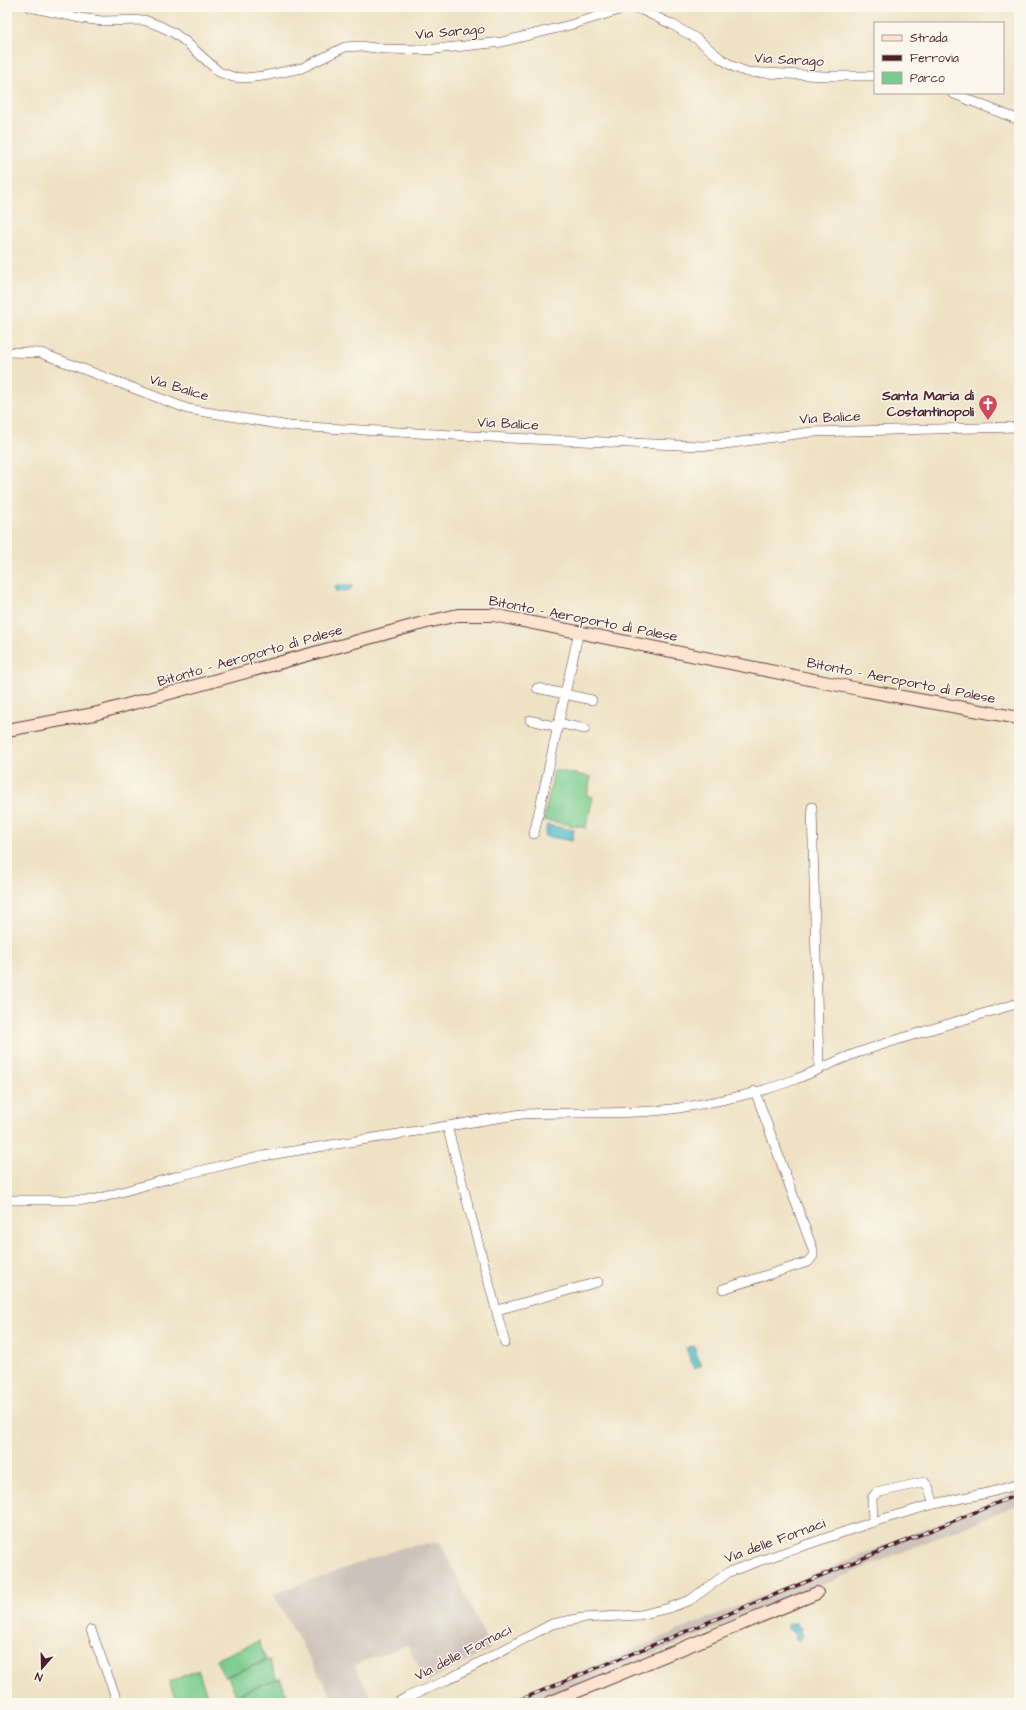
<svg xmlns="http://www.w3.org/2000/svg" width="1026" height="1710" font-family="'Architects Daughter',sans-serif">
	<style>
		.industrial { fill: #cdc2b9 }
		.green { fill: #79cc8f; stroke: #62765d }
		.water { fill: #52bdcd; stroke: #4e6e7c }
		.lines { fill: none; stroke-linecap: round; stroke-linejoin: round }
		.street-casing { stroke: #633c42; stroke-width: 10 }
		.secondary-casing { stroke: #633c42; stroke-width: 14 }
		.street { stroke: #fff; stroke-width: 9 }
		.secondary { stroke: #fde4d0; stroke-width: 12 }
		.rail-casing { stroke: #4a1f2b; stroke-width: 3.5 }
		.rail { stroke: #fbf7ec; stroke-width: 2; stroke-dasharray: 6; stroke-linecap: butt }
		.labels { text-anchor: middle; dominant-baseline: central; stroke-width: 3; stroke-linejoin: round; paint-order: stroke }
		.street-label { font-size: 14px; fill: #4a1f2b; stroke: #fbf7ec }
		.poi-label { font-size: 14px; font-weight: bold; fill: #4a1f2b; stroke: #fbf7ec; text-anchor: end }
	</style>
	<rect width="100%" height="100%" fill="#fbf7ec"/>
	<filter id="ink" filterUnits="userSpaceOnUse"><feTurbulence type="fractalNoise" baseFrequency=".025" numOctaves="2"/><feDisplacementMap in="SourceGraphic" scale="8" xChannelSelector="R" yChannelSelector="G"/><feConvolveMatrix kernelMatrix="1 2 1 2 8 2 1 2 1" color-interpolation-filters="sRGB"/></filter>
	<filter id="wash" filterUnits="userSpaceOnUse"><feTurbulence type="fractalNoise" baseFrequency=".012" numOctaves="4" result="noise"/><feDisplacementMap in="SourceGraphic" scale="16" xChannelSelector="R" yChannelSelector="G"/><feGaussianBlur stdDeviation="0.9" result="paint"/><feColorMatrix in="noise" values="0 0 0 0 0 0 0 0 0 0 0 0 0 0 0 0 0 1.4 0 .05"/><feComposite in="paint" operator="in"/></filter>
	<g filter="url(#wash)">
		<rect width="100%" height="100%" fill="#eee2c4"/>
		<g class="industrial">
			<path d="M1019 1491V1504L754 1613 533 1703H503L924 1529Z"/>
			<path d="M440 1542 491 1649 427 1682 407 1645 354 1665 375 1703H335L273 1594 404 1547Z"/>
		</g>
		<g class="green">
			<path d="M554 770 591 777 587 796 593 797 586 828 544 820Z"/>
			<path d="M259 1641 266 1660 224 1677 216 1659Z"/>
			<path d="M269 1660 277 1679 236 1695 228 1676Z"/>
			<path d="M198 1670 210 1703H177L169 1682Z"/>
			<path d="M280 1678 288 1698 275 1703H241L238 1695Z"/>
		</g>
		<g class="water">
			<path d="M349 584V585H352V588L350 589V590L336 592 335 586Z"/>
			<path d="M547 825 574 830 572 841 545 836Z"/>
			<path d="M694 1346 701 1366 694 1369 686 1348Z"/>
			<path d="M794 1623H796L797 1626 800 1627 803 1637 800 1640 796 1639 795 1634 786 1627 789 1624Z"/>
		</g>
	</g>
	<g filter="url(#ink)">
		<g class="lines">
			<g class="street-casing">
				<g id="street">
					<path d="M30 7 80 18 102 21 144 20 160 26 174 33 186 42 219 72 233 77 245 78 263 76 302 68 345 47 360 46 383 49 426 50 502 42 570 25 629 7 642 10 673 25 697 39 720 58 734 67 747 72 824 76H875"/>
					<path d="M952 93 1019 120"/>
					<path d="M7 352 41 353 188 409 289 426 508 438 702 446 718 445 811 432 1019 427"/>
					<path d="M537 688 592 700"/>
					<path d="M530 720 558 727"/>
					<path d="M558 723 585 729"/>
					<path d="M812 807 819 1069"/>
					<path d="M534 834 579 631"/>
					<path d="M447 1126 505 1343"/>
					<path d="M7 1200H93L178 1176 263 1156 522 1114C574 1111 627 1116 679 1108 715 1102 762 1093 796 1079 818 1071 838 1059 860 1052 912 1034 966 1019 1019 1003"/>
					<path d="M723 1289 808 1262 813 1256V1250L755 1091"/>
					<path d="M497 1310 598 1282"/>
					<path d="M873 1522 872 1498 876 1493 924 1482 928 1486 934 1504"/>
					<path d="M91 1630 118 1703"/>
					<path d="M397 1703 407 1697 445 1681 552 1624 582 1618 640 1615 669 1608 690 1600 729 1572 762 1560 873 1522 934 1504 992 1492 1019 1484"/>
				</g>
			</g>
			<g class="secondary-casing">
				<g id="secondary">
					<path d="M7 730 94 714 423 623 458 615H494L863 690 1019 718"/>
					<path d="M549 1703 817 1593"/>
				</g>
			</g>
			<use href="#street" class="street"/>
			<use href="#secondary" class="secondary"/>
			<g class="rail-casing">
				<path id="rail" d="M512 1703 1019 1494"/>
			</g>
			<use href="#rail" class="rail"/>
		</g>
	</g>
	<defs>
		<g id="church-pin" transform="scale(1)"><path d="M0 17L-7.5 6A9.5 9.5 0 1 1 7.5 6Z" fill="#d1495b" stroke="#fbf7ec"/><path d="M-1.2-6h2.4v3.5h3.3v2.4h-3.3V6h-2.4V-.1h-3.3v-2.4h3.3Z" fill="#fff"/></g>
	</defs>
	<g fill-rule="evenodd">
		<use href="#church-pin" x="988" y="404"/>
	</g>
	<g class="labels">
		<g class="street-label">
			<text transform="translate(450 32) rotate(-5)">Via Sarago</text>
			<text transform="translate(789 60) rotate(3)">Via Sarago</text>
			<text transform="translate(179 388) rotate(17)">Via Balice</text>
			<text transform="translate(830 418) rotate(-3)">Via Balice</text>
			<text transform="translate(508 424) rotate(3)">Via Balice</text>
			<text transform="translate(583 619) rotate(11)">Bitonto - Aeroporto di Palese</text>
			<text transform="translate(250 656) rotate(-16)">Bitonto - Aeroporto di Palese</text>
			<text transform="translate(901 681) rotate(11)">Bitonto - Aeroporto di Palese</text>
			<text transform="translate(775 1541) rotate(-20)">Via delle Fornaci</text>
			<text transform="translate(463 1653) rotate(-27)">Via delle Fornaci</text>
		</g>
		<g class="poi-label">
			<text x="974" y="396">Santa Maria di<tspan x="974" dy="16">Costantinopoli</tspan></text>
		</g>
	</g>
	<rect width="1026" height="1710" fill="none" stroke="#fbf7ec" stroke-width="24"/>
	<rect x="874" y="22" width="130" height="72" fill="#fbf7ec" stroke="#b4a19f"/>
	<rect x="882" y="35" width="20" height="6" fill="#fde4d0" stroke="#b4a19f"/>
	<text x="910" y="42" font-size="12" fill="#4a1f2b">Strada</text>
	<rect x="882" y="55" width="20" height="6" fill="#4a1f2b" stroke="#b4a19f"/>
	<text x="910" y="62" font-size="12" fill="#4a1f2b">Ferrovia</text>
	<rect x="882" y="72" width="20" height="12" fill="#79cc8f" stroke="#b4a19f"/>
	<text x="910" y="82" font-size="12" fill="#4a1f2b">Parco</text>
	<g transform="translate(42 1668) rotate(200)" stroke="#fbf7ec" stroke-width="3" paint-order="stroke">
	<path d="M0-3L7 15L0 10L-7 15Z" fill="#4a1f2b"/>
	<text y="-6" font-size="11" font-weight="bold" text-anchor="middle" fill="#4a1f2b">N</text>
	</g>
</svg>
